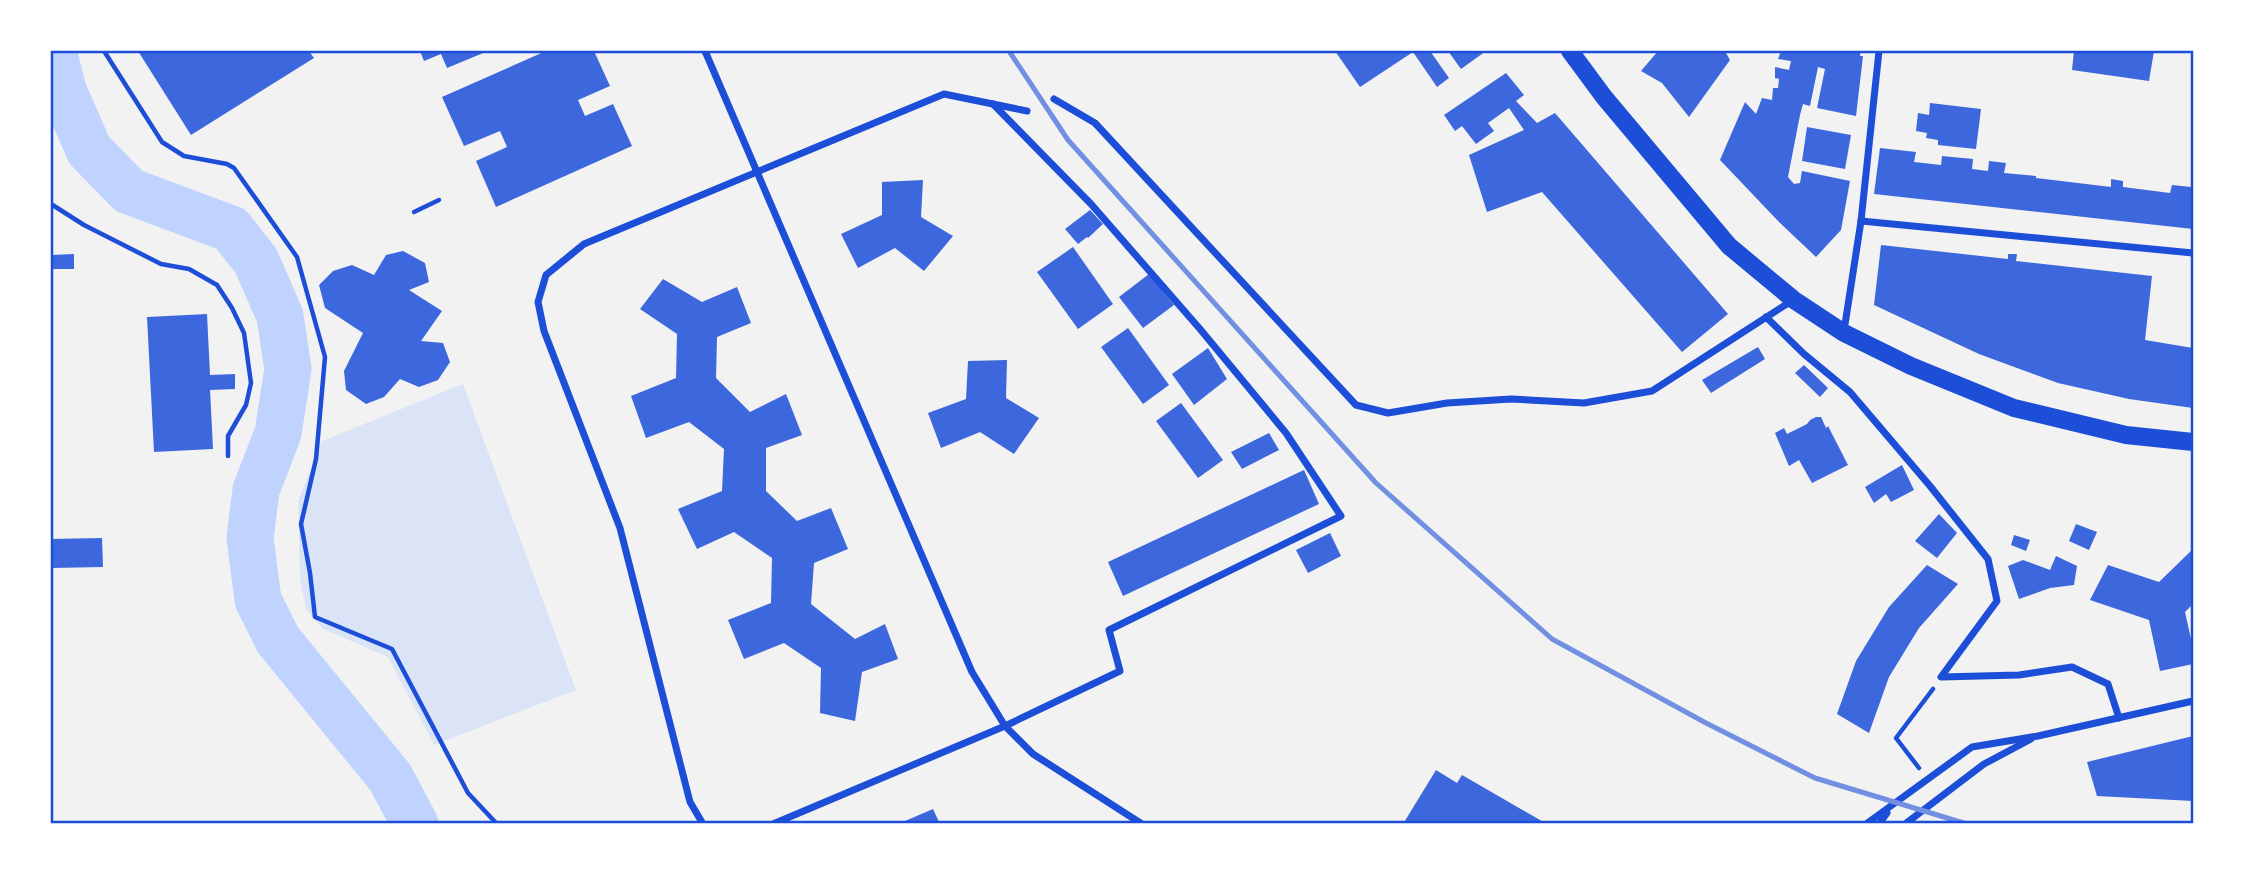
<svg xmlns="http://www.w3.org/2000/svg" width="2244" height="875" font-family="'Alegreya Sans',sans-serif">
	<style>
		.green { fill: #dbe4f7 }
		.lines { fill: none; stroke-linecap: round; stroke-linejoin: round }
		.river { stroke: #bfd3fe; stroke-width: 47 }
		.building { fill: #3d67dc }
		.path { stroke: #1d4ed8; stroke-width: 4.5 }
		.minor { stroke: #1d4ed8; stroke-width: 7 }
		.primary { stroke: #1d4ed8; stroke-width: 18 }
		.rail { stroke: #7290e2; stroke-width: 5 }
		.neatline { fill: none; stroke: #1d4ed8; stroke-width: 2.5 }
	</style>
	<rect width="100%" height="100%" fill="#f2f2f2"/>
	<path class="green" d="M463 384 576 690 434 745 388 657 323 629 306 609 300 579 298 501 322 441Z"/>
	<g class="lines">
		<path class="river" d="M53 51 63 90 89 150 129 191 231 229 256 261 280 316 288 369 278 433 256 490 250 538 258 600 278 640 390 777 415 824"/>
	</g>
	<g class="building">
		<path d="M138 51H309L314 58 191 135Z"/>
		<path d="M420 51H488L447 68 441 54 424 61Z"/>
		<path d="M546 51H594L610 86 578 100 585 116 613 104 632 146 496 207 476 161 507 147 500 131 464 146 442 97Z"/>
		<path d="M1335 51H1430L1449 78 1437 87 1413 52 1360 87Z"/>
		<path d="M1448 51H1486L1461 69Z"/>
		<path d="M1658 51H1725L1730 60 1689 117 1662 83 1641 71Z"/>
		<path d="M1781 51H1861L1860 56H1863L1856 116 1817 108 1825 69 1818 67 1810 106 1803 104 1800 115 1788 177 1794 184 1800 183 1802 171 1850 181 1841 230 1816 257 1779 222 1720 160 1745 102 1756 114 1762 98 1772 100 1773 88H1778L1779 79 1775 78V67L1789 70 1791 61 1778 59Z"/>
		<path d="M2074 51H2154L2149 81 2072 70Z"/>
		<path d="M1506 73 1524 95 1516 101 1537 123 1555 113 1728 314 1682 352 1542 192 1487 212 1469 155 1524 130 1509 108 1488 123 1494 131 1476 144 1462 126 1455 131 1444 115Z"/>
		<path d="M1930 103 1981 109 1976 149 1938 145V140L1926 138 1927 133 1916 131 1918 113 1929 115Z"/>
		<path d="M1807 127 1851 135 1845 169 1802 161Z"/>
		<path d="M1880 148 1916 152 1914 162 1941 165 1942 156 1973 159 1972 169 1988 171 1989 161 2006 163 2004 173 2036 176V178L2111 187V179L2123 181V187L2170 193 2172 185 2191 187 2193 229 1874 194Z"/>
		<path d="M923 180 921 217 953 236 924 271 895 248 858 268 841 234 882 215V182Z"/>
		<path d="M1090 210 1103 224 1088 238 1087 237 1078 244 1065 229Z"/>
		<path d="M1881 245 2008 259V254H2017L2016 261 2152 276 2145 340 2193 348V408L2129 399 2058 383 1979 354 1874 305Z"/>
		<path d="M1073 247 1113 304 1078 329 1037 272Z"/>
		<path d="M403 251 425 263 429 282 409 290 442 311 421 341 443 343 450 362 438 380 419 387 400 379 384 397 366 404 346 390 344 371 363 333 325 308 319 285 333 271 352 265 374 275 386 255Z"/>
		<path d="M74 254V269H51V255Z"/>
		<path d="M1149 274 1174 305 1143 328 1119 297Z"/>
		<path d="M663 279 702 302 737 287 751 323 717 337 716 378 750 412 786 394 802 435 766 448V491L797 521 831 508 848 549 814 563 811 604 855 639 885 624 898 659 862 672 855 721 820 713 821 668 784 643 744 659 728 620 771 603 772 558 734 532 697 549 678 509 722 491 724 449 689 422 646 438 631 396 676 378 677 334 640 309Z"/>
		<path d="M207 314 210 375 235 374V389L210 390 213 449 154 452 147 317Z"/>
		<path d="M1128 328 1169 385 1143 404 1101 347Z"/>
		<path d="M1758 347 1765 359 1711 393 1702 380Z"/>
		<path d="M1208 348 1227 379 1194 405 1172 374Z"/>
		<path d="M1007 360 1006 398 1039 418 1014 454 980 432 941 448 928 413 966 399 968 361Z"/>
		<path d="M1804 365 1828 388 1820 397 1795 373Z"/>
		<path d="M1181 403 1223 460 1198 478 1156 421Z"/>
		<path d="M1816 417H1821L1826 428 1828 426 1848 465 1812 483 1799 460 1789 466 1775 433 1784 428 1787 434 1807 424 1810 420Z"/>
		<path d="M1269 433 1279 450 1242 469 1231 452Z"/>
		<path d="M1902 465 1914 490 1891 502 1886 494 1874 503 1865 487Z"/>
		<path d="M1304 470 1319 504 1123 596 1108 562Z"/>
		<path d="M1939 514 1957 533 1937 558 1915 541Z"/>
		<path d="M2076 524 2097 532 2089 550 2069 541Z"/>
		<path d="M1330 533 1341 556 1308 573 1296 550Z"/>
		<path d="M2014 535 2030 540 2026 551 2011 545Z"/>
		<path d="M102 538 103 567 51 568V539Z"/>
		<path d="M2193 549V604L2185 612 2193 648V664L2160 671 2149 620 2090 600 2108 565 2159 582Z"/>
		<path d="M2056 556 2077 566 2074 585 2050 588 2019 599 2008 566 2023 560 2050 570Z"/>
		<path d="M1927 565 1958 584 1919 628 1889 677 1869 733 1837 714 1856 661 1889 607Z"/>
		<path d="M2193 736V801L2097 796 2087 762Z"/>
		<path d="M1436 770 1457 783 1462 775 1547 824H1403Z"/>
		<path d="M933 809 940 824H898Z"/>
	</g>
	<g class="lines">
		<g class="path">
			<path d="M104 51 162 142 184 156 227 164 234 168 297 257 325 357 316 459 301 524 310 573 315 617 392 649 468 793 497 824"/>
			<path d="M51 204 84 225 161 264 189 269 217 285 232 308 244 333 251 383 246 405 228 436V456"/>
			<path d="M414 212 439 200"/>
			<path d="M1919 768 1896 738 1933 689"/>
		</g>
		<g class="minor">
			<path d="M705 51 972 672 1005 726 1033 754 1142 824"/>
			<path d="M1054 99 1095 123 1356 405 1388 413 1447 403 1511 399 1584 403 1652 391 1793 300"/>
			<path d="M1861 221 2193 253"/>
			<path d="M1766 317 1804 354 1850 392 1930 486 1988 559 1997 601 1941 677 2019 675 2072 667 2108 684 2119 718"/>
			<path d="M1844 331 1861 221 1879 51"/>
			<path d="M703 824 690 802 620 528 544 331 538 302 546 275 584 244 944 94 1027 111"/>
			<path d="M773 824 1005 726 1120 671 1109 630 1341 516 1286 433 1200 329 1091 204 993 104"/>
			<path d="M1866 824 1972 747 2038 736 2193 701"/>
			<path d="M1879 824 1887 813"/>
			<path d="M1905 824 1984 764 2031 739"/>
		</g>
		<path class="primary" d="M1570 51 1604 97 1729 246 1794 300 1844 333 1911 366 2014 408 2126 435 2193 442"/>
		<path class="rail" d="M1009 51 1068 140 1376 483 1552 639 1706 723 1815 778 1967 824"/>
	</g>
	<rect width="2244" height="875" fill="none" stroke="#ffffff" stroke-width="105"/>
	<rect x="52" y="52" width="2140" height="770" class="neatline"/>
</svg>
